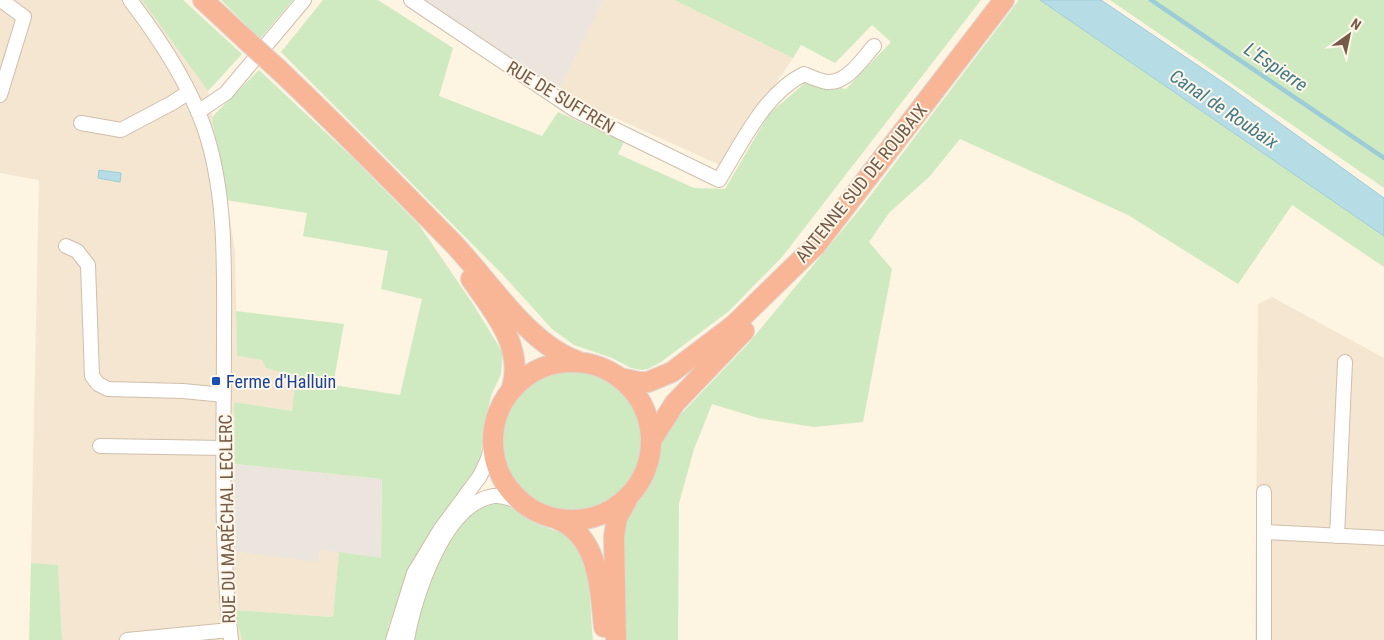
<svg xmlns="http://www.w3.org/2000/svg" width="1384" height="640" font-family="'Roboto Condensed',sans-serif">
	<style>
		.residential { fill: #f4e6d0 }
		.industrial { fill: #ece5dd }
		.green { fill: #cfeac0 }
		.water { fill: #b6dde6; stroke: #9cccd8 }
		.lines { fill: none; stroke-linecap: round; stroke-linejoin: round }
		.stream { stroke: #9cccd8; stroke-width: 4.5 }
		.minor-casing { stroke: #d0beac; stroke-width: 16 }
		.highway-casing { stroke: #ded7d3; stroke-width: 22 }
		.minor { stroke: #fff; stroke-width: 14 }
		.highway { stroke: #f8b697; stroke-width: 20 }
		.highway-bridge-casing { stroke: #ded7d3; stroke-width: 22; stroke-linecap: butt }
		.highway-bridge { stroke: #f8b697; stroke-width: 20 }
		.transit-dot { fill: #1a4fb4; stroke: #fff7e9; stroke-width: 2 }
		.labels { text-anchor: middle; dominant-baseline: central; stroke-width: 4; stroke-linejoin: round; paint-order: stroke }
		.street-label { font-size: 18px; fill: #755a48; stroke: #fff7e9 }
		.transit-label { font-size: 18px; fill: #164399; stroke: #fff7e9; text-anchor: start }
		.water-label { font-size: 19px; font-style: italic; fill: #417a89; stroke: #fff7e9 }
	</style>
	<rect width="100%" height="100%" fill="#fdf4e2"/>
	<g class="residential">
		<path d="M0 0H142L208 91 235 250 237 356 262 360 267 368 296 375 292 411 234 402 235 464 230 551 319 561 320 550 339 552 333 617 234 610 242 640H62L58 565 31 563 39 180 0 173Z"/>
		<path d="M603 0H674L793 58 729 151 722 166 587 105 560 88Z"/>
		<path d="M1272 297 1384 358V640H1255L1258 304Z"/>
	</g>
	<g class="industrial">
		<path d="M416 0H603L560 88 537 82Z"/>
		<path d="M235 464 382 479 381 558 320 550 319 562 230 551Z"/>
	</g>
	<g class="green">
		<path d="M142 0H183L242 54 208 91Z"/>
		<path d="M221 0H293L260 39Z"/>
		<path d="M323 0H378L453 48 439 96 542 136 558 112 624 142 618 154 694 188 725 189 769 114 806 82 846 89 891 42 872 25 835 63 801 45 793 58 674 0H981L782 257 729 311 661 362 648 369 642 370 631 368 612 358 574 345 552 329 502 274 281 52Z"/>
		<path d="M1019 0H1040L1384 236V267L1292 205 1238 284 1128 215 960 139 930 176 889 213 869 242 892 269 863 422 814 427 758 418 712 404 694 449 679 503 678 640H625V521L629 508 640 499 651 481 665 434 679 416 747 345 864 204Z"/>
		<path d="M1110 0H1384V188Z"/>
		<path d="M259 70 353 158 419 225 473 304 503 353 501 374 491 396 483 433 480 466 412 567 388 627 387 640H242L234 610 333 617 339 552 381 558 382 479 235 464 234 402 292 411 296 376 266 368 262 360 237 356 236 311 344 324 333 385 400 395 422 299 381 289 388 251 303 236 307 213 226 200 212 117Z"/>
		<circle cx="572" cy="440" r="70"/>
		<path d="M492 502C510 503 518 514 533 522 544 528 558 530 568 537 592 555 590 612 593 640H414C423 592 442 523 492 502Z"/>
		<path d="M31 563 58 565 62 640H29Z"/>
	</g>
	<g class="water">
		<path d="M1040 0H1101L1227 85 1384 198V236Z"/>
		<path d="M99 170 121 173 120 182 98 178Z"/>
	</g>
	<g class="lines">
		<path class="stream" d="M1151 0 1384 158"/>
		<g class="minor-casing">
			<g id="minor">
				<path d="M130 0C159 38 188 82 204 127 227 194 224 268 224 337 224 438 220 540 231 640"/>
				<path d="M411 0 575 110 719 180C742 143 764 94 804 74 811 77 820 81 827 82 847 84 863 58 874 46"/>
				<path d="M0 95 24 17 1 0"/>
				<path d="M198 112 226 93 304 0"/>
				<path d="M81 123 121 130 172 103 189 92"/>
				<path d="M66 246 77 251 88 265 92 376 98 384 108 389 183 391 224 395"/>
				<path d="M100 446 225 448"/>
				<path d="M1264 492V640"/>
				<path d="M1264 532 1384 538"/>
				<path d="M1337 536 1345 362"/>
				<path d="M127 640 230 630"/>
				<path d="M393 640 414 573 440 530 480 476 488 459 493 439"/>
				<path d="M407 640C414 598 444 503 494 496 504 495 514 500 523 503"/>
			</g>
		</g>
		<g class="highway-casing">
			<g id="highway">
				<path d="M203 0 245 39"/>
				<path d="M279 70C337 125 393 182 449 239 487 277 526 343 577 361"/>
				<path d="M471 279C494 312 524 346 512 388"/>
				<circle cx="572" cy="441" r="79"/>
				<path d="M620 378 639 382H648L672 372 734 325 816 245 1004 0"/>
				<path d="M652 439 675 403 744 331"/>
				<path d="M559 520C599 538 600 587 604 627"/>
				<path d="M616 640 614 536 617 518 627 500"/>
			</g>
		</g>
		<use href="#minor" class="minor"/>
		<use href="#highway" class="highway"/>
		<g class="highway-bridge-casing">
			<path id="highway-bridge" d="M245 39 279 70"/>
		</g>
		<use href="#highway-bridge" class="highway-bridge"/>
	</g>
	<rect class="transit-dot" x="211" y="376" width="10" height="10" rx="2.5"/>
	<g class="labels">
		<g class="street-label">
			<text transform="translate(561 97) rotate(31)">RUE DE SUFFREN</text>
			<text transform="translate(861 183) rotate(-51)">ANTENNE SUD DE ROUBAIX</text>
			<text transform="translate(227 519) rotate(-91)">RUE DU MARÉCHAL LECLERC</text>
		</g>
		<g class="transit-label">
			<text x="226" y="381">Ferme d'Halluin</text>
		</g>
		<g class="water-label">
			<text transform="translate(1276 67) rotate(34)">L'Espierre</text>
			<text transform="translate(1224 109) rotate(34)">Canal de Roubaix</text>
		</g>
	</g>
	<g transform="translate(1349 35) rotate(33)" stroke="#fff7e9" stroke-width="4" paint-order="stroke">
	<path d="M0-4L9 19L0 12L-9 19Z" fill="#755a48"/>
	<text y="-8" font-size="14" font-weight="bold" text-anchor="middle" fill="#755a48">N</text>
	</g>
</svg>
